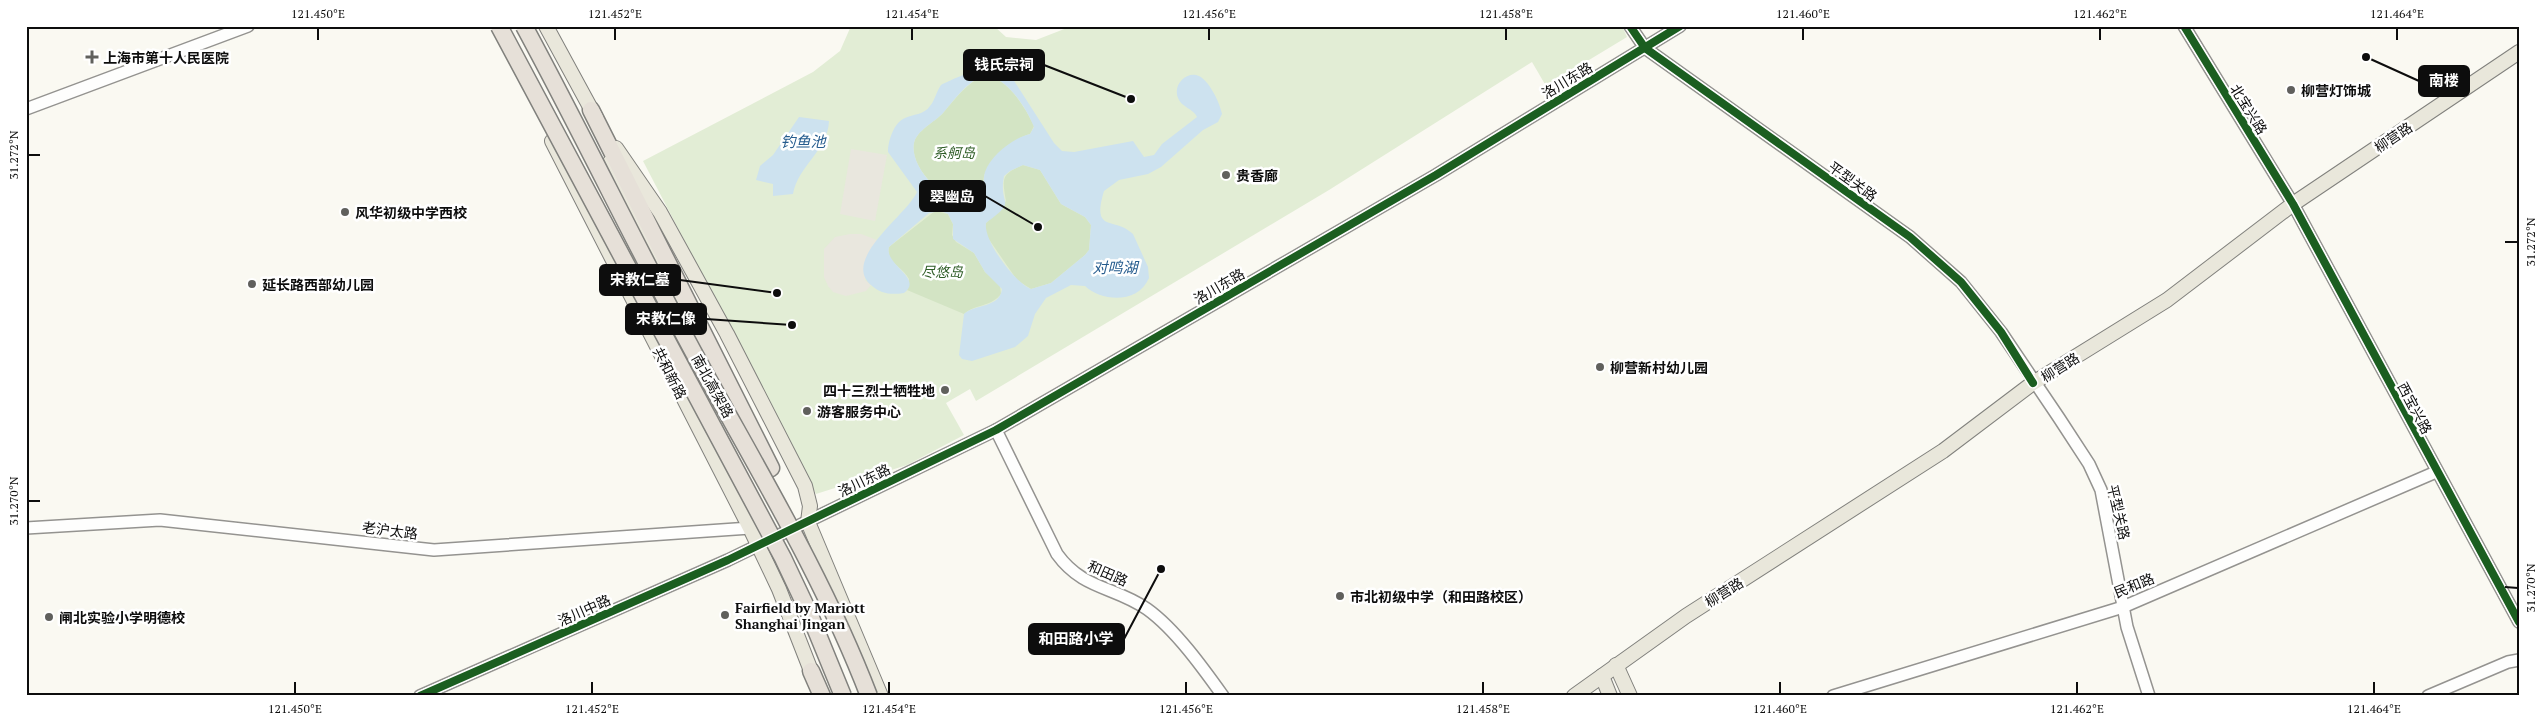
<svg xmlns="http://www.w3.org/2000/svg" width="2545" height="722" font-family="'PT Serif','Noto Sans SC',serif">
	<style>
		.green { fill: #e2edd5 }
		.forest { fill: #d3e4c4 }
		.plaza { fill: #e9e7de }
		.water { fill: #cde2ef; fill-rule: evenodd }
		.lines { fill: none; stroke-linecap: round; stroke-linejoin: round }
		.minor-casing { stroke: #949390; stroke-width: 14 }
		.major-casing { stroke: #81817d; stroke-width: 16 }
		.highway-casing { stroke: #81817d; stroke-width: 19 }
		.minor { stroke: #fefefd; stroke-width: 11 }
		.major { stroke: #e9e7db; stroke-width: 14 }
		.highway { stroke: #e6e0d8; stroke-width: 16 }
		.highway-bridge-casing { stroke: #81817d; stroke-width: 19; stroke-linecap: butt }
		.highway-bridge { stroke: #e6e0d8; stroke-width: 16 }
		.cycleway-casing { stroke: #fff; stroke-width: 11 }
		.cycleway { stroke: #1b5e20; stroke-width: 8 }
		.ticks { fill: none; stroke: #0d0d0d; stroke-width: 2 }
		.poi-dot { fill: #60605d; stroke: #fff; stroke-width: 2 }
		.labels { text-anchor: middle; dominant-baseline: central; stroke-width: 5; stroke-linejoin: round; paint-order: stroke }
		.poi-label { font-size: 14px; font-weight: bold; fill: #0d0d0d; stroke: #fff; text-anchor: start }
		.street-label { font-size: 14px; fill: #0d0d0d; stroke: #fff }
		.park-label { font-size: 14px; font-style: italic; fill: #2e5c26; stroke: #fff }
		.water-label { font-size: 15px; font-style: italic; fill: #265c8e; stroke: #fff }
		.leader { fill: none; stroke: #0d0d0d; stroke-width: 2 }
		.callout-dot { fill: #0d0d0d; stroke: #fff; stroke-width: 2 }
		.callout { fill: #0d0d0d; stroke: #0d0d0d; stroke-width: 2 }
		.callout-label { font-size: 15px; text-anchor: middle; font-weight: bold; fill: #fff }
		.neatline { fill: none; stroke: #0d0d0d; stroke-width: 2 }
		.ticks-label { font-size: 12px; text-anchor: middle; fill: #0d0d0d }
	</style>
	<rect width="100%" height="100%" fill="#faf9f2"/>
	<path class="green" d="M851 26H994L1006 37 1036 40 1072 26H1622L1627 37 1546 86 1532 62 1329 190 976 401 970 389 946 403 964 435 907 465 816 494 643 161 813 72 840 51Z"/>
	<g class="forest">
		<path d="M986 75C1008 79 1025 107 1034 126L1030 134C1013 138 990 160 984 176 983 181 984 188 984 193 961 220 908 172 914 143 917 130 935 122 943 113 956 98 967 82 986 75Z"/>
		<path d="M1023 165 1040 170 1061 204 1085 217 1091 225 1089 250 1085 255 1051 283 1031 289 1017 280 988 238 985 229 986 223 1006 201C1002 178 1001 174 1023 165Z"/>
		<path d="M935 211 948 214 953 224 952 235 956 242 974 253 985 272 1000 285 1001 294C991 307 975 304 964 314L907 290 909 279C903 267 885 262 889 247Z"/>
	</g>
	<g class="plaza">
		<path d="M851 149 887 155 875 221 840 214Z"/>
		<path d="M850 234H861L877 240 869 254 865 280 871 285 866 291 846 296 833 292 828 286 824 277V249L835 237Z"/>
	</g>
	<g class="water">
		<path d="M993 65 1011 76 1054 143 1062 151 1074 152 1133 141 1144 157 1154 155 1162 144 1197 117C1194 109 1181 107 1178 98 1173 86 1184 73 1196 75 1208 77 1220 103 1222 114L1218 122 1203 130 1161 167 1148 174 1119 180 1104 191C1091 234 1115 216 1133 234L1148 267 1149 278C1138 304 1102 302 1085 286L1071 285 1046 298 1035 314 1028 336 1015 347 972 361 962 359 959 355 964 314C975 304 1000 308 1002 289L985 272 974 253 953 239V224L948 214 941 211 929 213 889 247C884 265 924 278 904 293 891 295 881 294 871 285 841 259 907 215 917 192L888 152C888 141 894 122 905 118 913 114 924 115 930 106 935 100 936 92 941 85 948 81 985 65 993 65ZM986 75C1008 79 1026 107 1034 127L1030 134C1013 138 991 155 985 172 983 179 984 186 984 193 961 221 908 172 914 143 917 130 935 122 943 113 956 98 967 81 986 75ZM1023 165 1040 170 1061 204 1085 217 1091 225 1089 250 1085 255 1051 283 1031 289C1015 283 983 240 986 223 1019 199 998 207 1004 176L1010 171Z"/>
		<path d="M799 117 829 121C828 150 798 166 793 194L773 196V184L756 180 760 166 773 155Z"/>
	</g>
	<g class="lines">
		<g class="minor-casing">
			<g id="minor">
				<path d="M1630 26 1645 48 1910 237 1961 282 2001 332 2059 418 2089 464 2101 490 2127 627 2149 696"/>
				<path d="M2184 26 2293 204 2519 622"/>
				<path d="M26 109 248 26"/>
				<path d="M996 430 1057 554C1083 590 1114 586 1147 609 1175 629 1203 668 1223 696"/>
				<path d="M26 528 160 520 434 550 750 528"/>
				<path d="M420 696 728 560 996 430 1436 175 1680 26"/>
				<path d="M1833 696 2123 607 2436 472"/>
				<path d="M2428 696 2508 662 2519 660"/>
			</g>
		</g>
		<g class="major-casing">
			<g id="major">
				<path d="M546 26 596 118"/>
				<path d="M552 141 750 528 779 589 815 681"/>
				<path d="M616 148 660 212 727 334 805 486 810 506 808 522 881 696"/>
				<path d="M610 162 630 215 709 362"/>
				<path d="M1616 665 1630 696"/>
				<path d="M1602 676 1610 696"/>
				<path d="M1574 696 1686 616 1943 451 2033 383 2167 300 2293 204 2519 52"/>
			</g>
		</g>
		<g class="highway-casing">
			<g id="highway">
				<path d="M591 110 771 468"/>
				<path d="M811 671 822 696"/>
			</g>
		</g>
		<use href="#minor" class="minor"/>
		<use href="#major" class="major"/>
		<use href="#highway" class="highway"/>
		<g class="highway-bridge-casing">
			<g id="highway-bridge">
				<path d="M499 26 783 558 809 613 843 696"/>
				<path d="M524 26C583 135 636 246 695 355 756 467 823 576 869 696"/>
			</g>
		</g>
		<use href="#highway-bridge" class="highway-bridge"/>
		<g class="cycleway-casing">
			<g id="cycleway">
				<path d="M1630 26 1645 48 1910 237 1961 282 2001 332 2033 383"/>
				<path d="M2184 26 2293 204 2519 622"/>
				<path d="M420 696 728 560 996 430 1436 175 1680 26"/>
			</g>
		</g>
		<use href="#cycleway" class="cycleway"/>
	</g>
	<path class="ticks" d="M318 40V28M615 40V28M912 40V28M1209 40V28M1506 40V28M1803 40V28M2100 40V28M2397 40V28M28 155H40M2505 242H2518M28 501H40M2505 587 2518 588M295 694V682M592 694V682M889 694V682M1186 694V682M1483 694V682M1780 694V682M2077 694V682M2374 694V682"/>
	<g class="poi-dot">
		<path d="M89.5 49.5h5v5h5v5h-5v5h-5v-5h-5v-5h5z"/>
		<circle cx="2291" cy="90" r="5"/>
		<circle cx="1226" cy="175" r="5"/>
		<circle cx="345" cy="212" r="5"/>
		<circle cx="252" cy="284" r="5"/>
		<circle cx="1600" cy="367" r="5"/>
		<circle cx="945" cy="390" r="5"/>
		<circle cx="807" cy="411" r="5"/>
		<circle cx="1340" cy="596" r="5"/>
		<circle cx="725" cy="615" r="5"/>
		<circle cx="49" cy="617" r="5"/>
	</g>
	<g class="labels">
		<g class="poi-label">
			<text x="103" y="57">上海市第十人民医院</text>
			<text x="2301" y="90">柳营灯饰城</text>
			<text x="1236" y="175">贵香廊</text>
			<text x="355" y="212">风华初级中学西校</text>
			<text x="262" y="284">延长路西部幼儿园</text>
			<text x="1610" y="367">柳营新村幼儿园</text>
			<text x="935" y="390" text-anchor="end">四十三烈士牺牲地</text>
			<text x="817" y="411">游客服务中心</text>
			<text x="1350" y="596">市北初级中学（和田路校区）</text>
			<text x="735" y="607">Fairfield by Mariott<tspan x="735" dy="16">Shanghai Jingan</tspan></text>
			<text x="59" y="617">闸北实验小学明德校</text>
		</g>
		<g class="street-label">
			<text transform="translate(1567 80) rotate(-31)">洛川东路</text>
			<text transform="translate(2249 109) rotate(58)">北宝兴路</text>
			<text transform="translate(2393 137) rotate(-34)">柳营路</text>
			<text transform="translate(1853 181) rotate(36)">平型关路</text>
			<text transform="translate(1219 286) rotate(-30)">洛川东路</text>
			<text transform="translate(2060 367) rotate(-32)">柳营路</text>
			<text transform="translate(670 373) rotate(63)">共和新路</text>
			<text transform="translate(713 386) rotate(61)">南北高架路</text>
			<text transform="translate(2415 408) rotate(62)">西宝兴路</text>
			<text transform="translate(864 480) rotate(-26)">洛川东路</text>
			<text transform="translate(2119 512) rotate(77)">平型关路</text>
			<text transform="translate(390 530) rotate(7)">老沪太路</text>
			<text transform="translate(1108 573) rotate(24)">和田路</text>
			<text transform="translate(2134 585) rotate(-22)">民和路</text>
			<text transform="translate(1724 592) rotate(-32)">柳营路</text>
			<text transform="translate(584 610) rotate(-24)">洛川中路</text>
		</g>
		<g class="park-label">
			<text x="954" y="152">系舸岛</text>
			<text x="942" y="271">尽悠岛</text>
		</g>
		<g class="water-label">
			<text x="803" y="141">钓鱼池</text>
			<text x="1115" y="267">对鸣湖</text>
		</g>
	</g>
	<path class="leader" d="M1131 99L1044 65M2366 57L2419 81M1038 227L985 196M777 293L680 280M792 325L706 319M1161 569L1124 639"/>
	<g class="callout-dot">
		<circle cx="1131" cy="99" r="5"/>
		<circle cx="2366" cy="57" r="5"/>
		<circle cx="1038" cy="227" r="5"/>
		<circle cx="777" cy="293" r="5"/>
		<circle cx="792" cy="325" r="5"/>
		<circle cx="1161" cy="569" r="5"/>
	</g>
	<g class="callout">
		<rect x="964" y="50" width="80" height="30" rx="5"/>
		<rect x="2419" y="66" width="50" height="30" rx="5"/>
		<rect x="920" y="181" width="65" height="30" rx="5"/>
		<rect x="600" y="265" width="80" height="30" rx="5"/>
		<rect x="626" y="304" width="80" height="30" rx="5"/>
		<rect x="1029" y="624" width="95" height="30" rx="5"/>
	</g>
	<g class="callout-label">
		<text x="1004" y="70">钱氏宗祠</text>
		<text x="2444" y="86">南楼</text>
		<text x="952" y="202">翠幽岛</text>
		<text x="640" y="285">宋教仁墓</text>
		<text x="666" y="324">宋教仁像</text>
		<text x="1076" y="644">和田路小学</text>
	</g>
	<rect width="2545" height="722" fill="none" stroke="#ffffff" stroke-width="55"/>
	<rect x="28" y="28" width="2490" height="666" class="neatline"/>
	<g class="ticks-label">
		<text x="318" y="18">121.450°E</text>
		<text x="615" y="18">121.452°E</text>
		<text x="912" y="18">121.454°E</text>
		<text x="1209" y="18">121.456°E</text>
		<text x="1506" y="18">121.458°E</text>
		<text x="1803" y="18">121.460°E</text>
		<text x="2100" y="18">121.462°E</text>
		<text x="2397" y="18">121.464°E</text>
		<text transform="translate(14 155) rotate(-90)" y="4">31.272°N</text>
		<text transform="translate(2531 242) rotate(-90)" y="4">31.272°N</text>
		<text transform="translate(14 501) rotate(-90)" y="4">31.270°N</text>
		<text transform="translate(2531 588) rotate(-90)" y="4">31.270°N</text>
		<text x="295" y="713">121.450°E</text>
		<text x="592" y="713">121.452°E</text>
		<text x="889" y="713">121.454°E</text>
		<text x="1186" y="713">121.456°E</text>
		<text x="1483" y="713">121.458°E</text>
		<text x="1780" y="713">121.460°E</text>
		<text x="2077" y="713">121.462°E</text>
		<text x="2374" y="713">121.464°E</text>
	</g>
</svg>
